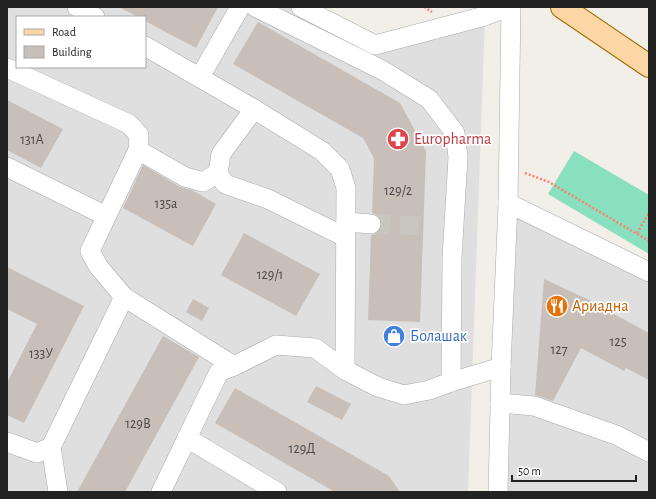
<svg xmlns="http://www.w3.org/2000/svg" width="656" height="499" font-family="'Alegreya Sans',sans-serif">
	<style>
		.residential { fill: #e0dfdf; fill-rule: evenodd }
		.pitch { fill: #88e0be }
		.building { fill: #c7bfb8 }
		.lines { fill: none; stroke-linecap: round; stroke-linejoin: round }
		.minor-tunnel { stroke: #c8c6c1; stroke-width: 19; stroke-dasharray: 19 10; stroke-linecap: butt }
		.minor-casing { stroke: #a9a9a9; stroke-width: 20 }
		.major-casing { stroke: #a06b00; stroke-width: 24 }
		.path { stroke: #fa8072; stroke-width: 2.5; stroke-dasharray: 2 2; stroke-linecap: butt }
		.minor { stroke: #fff; stroke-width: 19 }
		.major { stroke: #fcd6a4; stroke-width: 22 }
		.labels { text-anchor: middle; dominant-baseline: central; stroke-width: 3.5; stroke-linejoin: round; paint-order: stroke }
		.number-label { font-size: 14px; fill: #4b4948 }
		.health-label { font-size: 16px; fill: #be3a42; stroke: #fff; text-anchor: start }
		.food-label { font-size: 16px; fill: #c56008; stroke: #fff; text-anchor: start }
		.shop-label { font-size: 16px; fill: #366cbe; stroke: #fff; text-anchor: start }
	</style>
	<rect width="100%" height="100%" fill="#f2efe9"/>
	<g class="residential">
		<path d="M7 7H301L375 45 485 16 468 492H7ZM17 17H145V67H17Z"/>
		<path d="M508 203 649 272V492H498Z"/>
	</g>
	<path class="pitch" d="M574 151 649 195V254L548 194Z"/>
	<g class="building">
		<path d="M119 7H218L196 48 145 21V17H138Z"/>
		<path d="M258 22 400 103 426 151 420 322 368 320 371 235 376 234 380 231 382 224 381 220 378 215 372 213 374 158 363 138 233 64Z"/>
		<path d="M7 100 63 129 41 168 7 150Z"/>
		<path d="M143 165 180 187 192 190 216 204 193 246 123 208Z"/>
		<path d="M244 233 320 274 296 316 221 275Z"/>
		<path d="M7 267 84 306 24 423 7 415V383L37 324 7 309Z"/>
		<path d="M544 279 602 306 601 307 649 333V380L626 368 624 371 581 348 553 401 535 395Z"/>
		<path d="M193 299 209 308 202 321 186 312Z"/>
		<path d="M163 336 199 357 125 492H77Z"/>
		<path d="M316 386 351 404 342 420 307 402Z"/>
		<path d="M235 388 389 476 400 492H335L215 423Z"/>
	</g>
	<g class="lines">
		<path class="minor-tunnel" d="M371 224 423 226"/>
		<g class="minor-casing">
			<g id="minor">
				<path d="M77 7 95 17"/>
				<path d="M255 7 382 70 429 99 455 133 458 157 452 258 451 382"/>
				<path d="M301 7 375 45 485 16 508 7"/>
				<path d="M145 46 254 109 322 151 340 169 346 188 345 370"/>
				<path d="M7 68 129 124 139 135 138 150 90 251 98 266 124 297 234 366 276 345 315 348 345 370 378 387 404 395 429 390 451 382 501 367"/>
				<path d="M200 77 240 7"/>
				<path d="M254 109 221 154 218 173 225 184 268 199 345 237"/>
				<path d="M138 150 185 177 203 182 218 173"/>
				<path d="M7 167 106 216"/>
				<path d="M508 203 649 272"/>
				<path d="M346 222 371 224"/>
				<path d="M500 403 534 406 616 435 649 452"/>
				<path d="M187 438 219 372 234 366"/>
				<path d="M7 442 37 453 51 447 124 297"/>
				<path d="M51 447 58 492"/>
				<path d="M161 492 187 438 277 492"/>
				<path d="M498 492 501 367 508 203 511 7"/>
			</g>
		</g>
		<g class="major-casing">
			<path id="major" d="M562 7 649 66"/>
		</g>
		<g class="path">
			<path d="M424 7 432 12"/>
			<path d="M525 173 549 182 649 241"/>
			<path d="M637 233 649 213"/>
		</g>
		<use href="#minor" class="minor"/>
		<use href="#major" class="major"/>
	</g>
	<defs>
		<g id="pharmacy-disc" transform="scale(1.15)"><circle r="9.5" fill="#e0444e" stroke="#fff"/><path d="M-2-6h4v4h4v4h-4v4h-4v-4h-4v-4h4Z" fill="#fff"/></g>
		<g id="restaurant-disc" transform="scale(1.15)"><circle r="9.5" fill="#e8710a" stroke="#fff"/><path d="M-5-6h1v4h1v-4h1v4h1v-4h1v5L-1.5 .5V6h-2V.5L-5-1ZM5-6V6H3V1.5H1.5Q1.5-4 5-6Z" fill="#fff"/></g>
		<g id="shop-disc" transform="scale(1.15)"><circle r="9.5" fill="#3f7fe0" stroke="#fff"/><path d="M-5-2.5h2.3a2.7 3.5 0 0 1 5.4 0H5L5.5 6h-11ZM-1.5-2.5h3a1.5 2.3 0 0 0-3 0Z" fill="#fff"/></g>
	</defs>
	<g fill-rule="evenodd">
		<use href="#pharmacy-disc" x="398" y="139"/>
		<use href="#restaurant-disc" x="557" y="306"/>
		<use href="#shop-disc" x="394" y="336"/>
	</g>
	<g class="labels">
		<g class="number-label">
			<text x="32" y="140">131А</text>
			<text x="398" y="191">129/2</text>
			<text x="166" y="204">135а</text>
			<text x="270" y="275">129/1</text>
			<text x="618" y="342">125</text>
			<text x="559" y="350">127</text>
			<text x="41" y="354">133У</text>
			<text x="138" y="424">129В</text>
			<text x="302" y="449">129Д</text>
		</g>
		<g class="health-label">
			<text x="414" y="139">Europharma</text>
		</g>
		<g class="food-label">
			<text x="572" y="306">Ариадна</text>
		</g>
		<g class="shop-label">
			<text x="410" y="336">Болашак</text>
		</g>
	</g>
	<rect width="656" height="499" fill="none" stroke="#222222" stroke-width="16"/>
	<rect x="16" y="16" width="130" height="52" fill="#ffffff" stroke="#a7a7a7"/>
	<rect x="24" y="29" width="20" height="6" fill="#fcd6a4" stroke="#a7a7a7"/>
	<text x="52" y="36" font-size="12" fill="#222222">Road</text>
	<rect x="24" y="46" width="20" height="12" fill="#c7bfb8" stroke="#a7a7a7"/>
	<text x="52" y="56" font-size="12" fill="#222222">Building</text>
	<path d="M512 475v6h124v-6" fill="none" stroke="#222222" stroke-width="2"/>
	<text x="518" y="475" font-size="12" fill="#222222" stroke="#ffffff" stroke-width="3" paint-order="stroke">50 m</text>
</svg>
